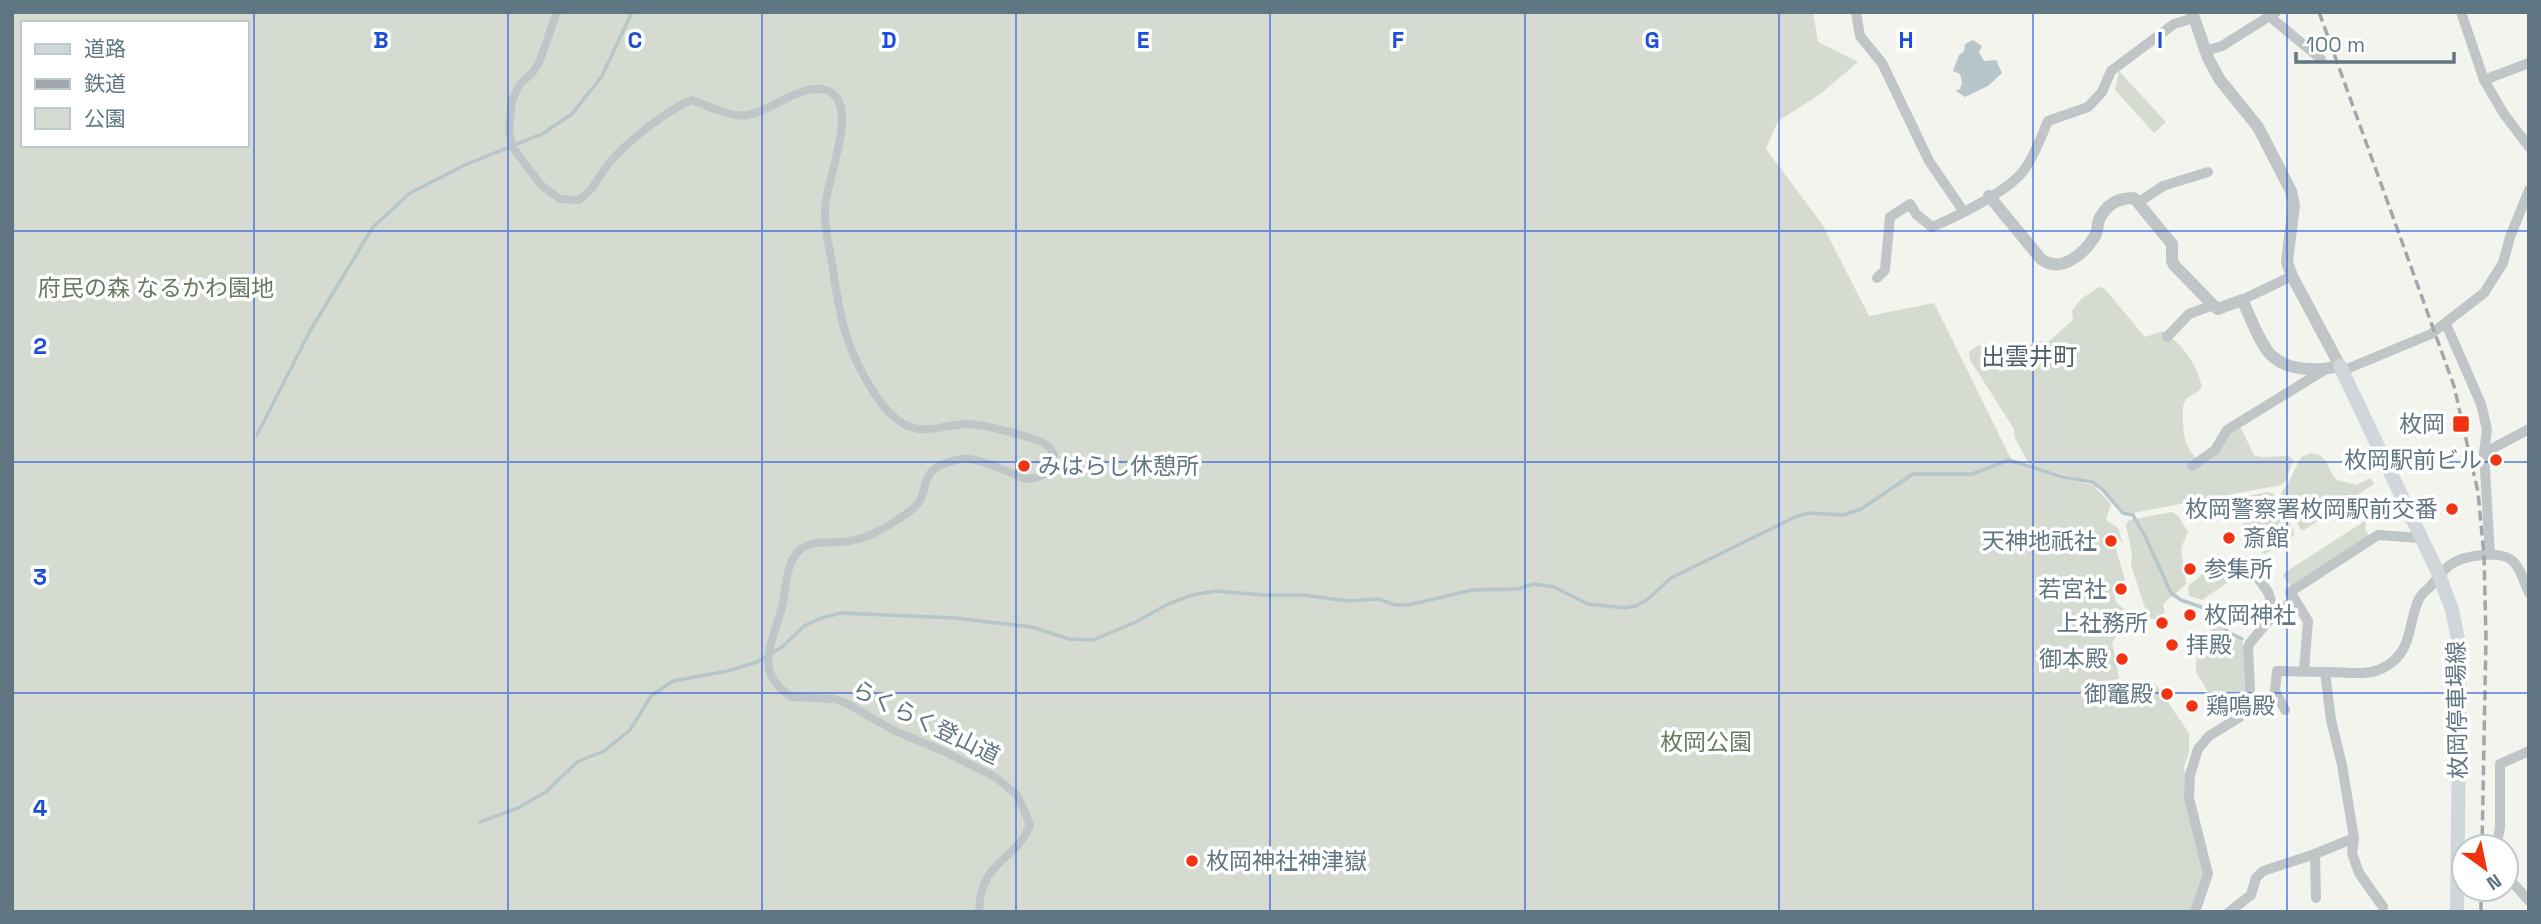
<svg xmlns="http://www.w3.org/2000/svg" width="2541" height="924" font-family="'Space Grotesk','Noto Sans JP',sans-serif">
	<style>
		.green { fill: #d5dbd0; fill-rule: evenodd }
		.water { fill: #b7c6ca }
		.lines { fill: none; stroke-linecap: round; stroke-linejoin: round }
		.stream { stroke: #b7c6ca; stroke-width: 3.5 }
		.pedestrian { stroke: #c0c5c8; stroke-width: 8 }
		.minor { stroke: #c0c5c8; stroke-width: 10 }
		.tertiary { stroke: #c0c5c8; stroke-width: 12 }
		.secondary { stroke: #d0d7da; stroke-width: 14 }
		.rail { stroke: #a0a8ad; stroke-width: 3.5; stroke-dasharray: 10 5; stroke-linecap: butt }
		.grid { fill: none; stroke: #1d4ed8; stroke-width: 2; stroke-opacity: 0.55 }
		.poi-dot { fill: #f13312; stroke: #fff; stroke-width: 2.5 }
		.labels { text-anchor: middle; dominant-baseline: central; stroke-width: 7; stroke-linejoin: round; paint-order: stroke }
		.park-label { font-size: 23px; fill: #677960; stroke: #fff }
		.poi-label { font-size: 23px; fill: #607683; stroke: #fff; text-anchor: end }
		.street-label { font-size: 23px; fill: #607683; stroke: #fff }
		.neighbourhood-label { font-size: 24px; fill: #4f5e67; stroke: #fff }
		.grid-label { font-size: 23px; text-anchor: middle; font-weight: bold; fill: #1d4ed8; stroke: #fff; stroke-width: 7; stroke-linejoin: round; paint-order: stroke }
	</style>
	<rect width="100%" height="100%" fill="#f4f4ef"/>
	<g class="green">
		<path d="M12 12H1813L1818 42 1858 62 1819 95 1778 121 1766 149 1822 224 1869 316 1934 303 2013 463 2061 478 2093 485 2111 504 2106 520 2118 528 2123 544 2115 533 2105 539 2110 546H2115L2116 549 2125 580 2112 587 2116 602 2124 609H2132L2137 624 2116 637 2112 642 2119 678 2121 680 2152 682 2156 685 2189 733V753L2184 767 2204 872 2192 912H12ZM23 23H247V145H23Z"/>
		<path d="M2119 71 2166 122 2154 133 2115 90Z"/>
		<path d="M2099 287 2104 288 2145 337 2163 331C2183 345 2196 362 2202 387 2197 395 2189 394 2185 401 2181 407 2183 438 2187 445 2190 452 2196 458 2200 463L2232 430 2240 426 2254 455 2260 457 2289 456 2293 460 2286 481 2281 485 2133 513 2124 511 2097 483 2030 466 2015 438 2014 429 1970 360 1969 352 1978 345 1983 346 1999 358H2010L2036 341H2049L2073 320 2072 311 2081 299Z"/>
		<path d="M2311 453C2331 456 2325 468 2337 480L2356 485 2371 478 2374 484 2304 530H2301L2281 493 2288 483 2301 457Z"/>
		<path d="M2268 492 2273 494 2294 532V535L2265 554 2261 552 2229 502 2231 499Z"/>
		<path d="M2172 512 2178 516 2188 532 2181 548 2186 583C2179 594 2168 596 2163 605L2165 612 2155 619H2151L2148 617 2131 565 2132 554 2126 525 2129 520Z"/>
		<path d="M2368 519 2365 528 2369 536 2290 586 2283 576 2284 573Z"/>
		<path d="M2217 562 2231 576V580L2202 600 2189 596 2188 586Z"/>
		<path d="M2219 625 2226 633 2243 642 2245 692 2239 712 2235 715H2222L2196 672 2197 642 2199 638Z"/>
	</g>
	<path class="water" d="M1973 40 1982 46 1979 52 1984 61 1996 60 2002 73 1988 86 1965 97 1956 91 1960 89 1962 83 1960 74 1953 71 1959 55 1964 51 1965 44Z"/>
	<g class="lines">
		<g class="stream">
			<path d="M257 435 310 331 373 227 410 193 467 164 542 134 572 114 602 76 632 12"/>
			<path d="M480 822 518 808 547 791 577 762 604 751 630 730 651 696 673 681 728 671 757 662 782 647 804 626 821 618 841 613 955 618 1032 627 1069 639 1093 640 1136 622 1168 604 1192 595 1216 591 1263 595H1303L1348 601 1379 599 1395 605H1408L1472 590 1518 589 1533 584 1554 587 1588 604 1625 608 1636 606 1647 600 1671 578 1793 518 1807 513 1843 515 1861 509 1913 474H1972L2009 460 2063 477 2092 482 2102 489 2123 513 2133 515 2146 538 2171 593 2181 600 2207 609 2228 632 2242 639"/>
		</g>
		<path class="pedestrian" d="M557 12 539 63 533 72 520 84 512 100 509 131 512 146 541 185 560 199 579 200C597 187 597 177 610 162 628 141 667 110 692 100 709 106 730 118 748 115 772 111 809 77 832 93 858 111 825 183 825 210 824 227 829 246 832 263 839 310 843 341 868 383 878 399 886 413 902 423 923 437 947 423 969 424 993 426 1019 434 1042 442L1049 447 1054 455C1049 471 1043 479 1026 479 1010 473 977 456 961 459 909 469 937 491 910 511 892 524 871 538 849 541 833 544 816 539 802 548 798 551 795 555 792 560 785 575 786 591 782 607 778 623 765 653 769 669 772 682 781 689 791 697L835 699 846 703 895 731 941 750 995 777 1017 795 1030 824C1018 861 980 858 979 912"/>
		<g class="minor">
			<path d="M1856 12 1860 36 1882 63 1929 161 1964 212"/>
			<path d="M2461 12 2484 80 2504 114 2529 147"/>
			<path d="M2269 16 2321 59"/>
			<path d="M2205 51 2222 46 2276 12"/>
			<path d="M2484 80 2529 63"/>
			<path d="M2139 202 2163 186 2208 172"/>
			<path d="M1877 278 1885 270 1890 217 1910 204 1916 214 1932 227C1956 217 2009 191 2024 170 2035 155 2041 137 2048 121L2088 107 2102 92 2111 71 2174 24 2194 18"/>
			<path d="M2242 300 2292 276"/>
			<path d="M2446 324 2481 404 2487 429 2484 453 2490 555"/>
			<path d="M2167 337 2189 314 2213 305"/>
			<path d="M2342 371 2431 334 2484 293 2503 263 2510 237 2529 190"/>
			<path d="M2484 453 2529 429"/>
			<path d="M2192 466 2215 450 2227 430 2326 369"/>
			<path d="M2258 578 2268 592 2275 613"/>
			<path d="M2295 600 2308 621 2304 670"/>
			<path d="M2285 710 2275 691 2277 671 2325 672"/>
			<path d="M2496 847 2500 828V764L2529 751"/>
			<path d="M2315 854 2316 898"/>
			<path d="M2506 875 2529 901"/>
			<path d="M2383 907 2359 873 2352 853 2354 838 2342 765 2331 720 2325 672C2344 671 2366 677 2383 668 2414 652 2407 624 2419 599 2421 595 2426 590 2430 587 2447 565 2453 558 2482 555 2517 552 2517 565 2529 593"/>
			<path d="M2195 912 2208 874 2189 798 2190 775 2198 749 2209 736 2240 717 2245 711 2250 689 2248 647 2250 643 2275 613 2295 600 2290 592 2375 537 2378 535 2421 538"/>
			<path d="M2229 912 2251 895 2256 878 2263 871 2315 854 2354 838"/>
		</g>
		<path class="tertiary" d="M1989 196 2041 259C2061 274 2084 254 2095 236 2098 231 2097 226 2099 220 2106 204 2118 198 2134 198L2172 244V261L2174 265 2213 305 2218 309 2242 300C2250 315 2259 343 2271 355 2288 372 2319 371 2340 366L2292 276 2287 262 2294 205 2291 191 2258 127 2220 80 2208 58 2192 12"/>
		<path class="secondary" d="M2340 366 2439 575 2452 610 2460 649 2457 912"/>
		<g class="rail">
			<path d="M2319 12 2454 386 2478 492 2484 555 2486 638 2482 847"/>
			<path d="M2481 912V889"/>
		</g>
	</g>
	<path class="grid" d="M254 12V912M508 12V912M762 12V912M1016 12V912M1270 12V912M1525 12V912M1779 12V912M2033 12V912M2287 12V912M12 231H2529M12 462H2529M12 693H2529"/>
	<g class="poi-dot">
		<rect x="2452" y="415" width="18" height="18" rx="3.5"/>
		<circle cx="2496" cy="460" r="7"/>
		<circle cx="1024" cy="466" r="7"/>
		<circle cx="2452" cy="509" r="7"/>
		<circle cx="2229" cy="538" r="7"/>
		<circle cx="2111" cy="541" r="7"/>
		<circle cx="2190" cy="569" r="7"/>
		<circle cx="2121" cy="589" r="7"/>
		<circle cx="2190" cy="615" r="7"/>
		<circle cx="2162" cy="623" r="7"/>
		<circle cx="2172" cy="645" r="7"/>
		<circle cx="2122" cy="659" r="7"/>
		<circle cx="2167" cy="694" r="7"/>
		<circle cx="2192" cy="706" r="7"/>
		<circle cx="1192" cy="861" r="7"/>
	</g>
	<g class="labels">
		<g class="park-label">
			<text x="156" y="288">府民の森 なるかわ園地</text>
			<text x="1706" y="742">枚岡公園</text>
		</g>
		<g class="poi-label">
			<text x="2445" y="424">枚岡</text>
			<text x="2482" y="460">枚岡駅前ビル</text>
			<text x="1038" y="466" text-anchor="start">みはらし休憩所</text>
			<text x="2438" y="509">枚岡警察署枚岡駅前交番</text>
			<text x="2243" y="538" text-anchor="start">斎館</text>
			<text x="2097" y="541">天神地祇社</text>
			<text x="2204" y="569" text-anchor="start">参集所</text>
			<text x="2107" y="589">若宮社</text>
			<text x="2204" y="615" text-anchor="start">枚岡神社</text>
			<text x="2148" y="623">上社務所</text>
			<text x="2186" y="645" text-anchor="start">拝殿</text>
			<text x="2108" y="659">御本殿</text>
			<text x="2153" y="694">御竈殿</text>
			<text x="2206" y="706" text-anchor="start">鶏鳴殿</text>
			<text x="1206" y="861" text-anchor="start">枚岡神社神津嶽</text>
		</g>
		<g class="street-label">
			<text transform="translate(2457 710) rotate(-91)">枚岡停車場線</text>
			<text transform="translate(926 722) rotate(26)">らくらく登山道</text>
		</g>
		<g class="neighbourhood-label">
			<text x="2029" y="356">出雲井町</text>
		</g>
	</g>
	<g class="grid-label">
		<text x="381" y="48">B</text>
		<text x="635" y="48">C</text>
		<text x="889" y="48">D</text>
		<text x="1143" y="48">E</text>
		<text x="1398" y="48">F</text>
		<text x="1652" y="48">G</text>
		<text x="1906" y="48">H</text>
		<text x="2160" y="48">I</text>
		<text x="40" y="354">2</text>
		<text x="40" y="585">3</text>
		<text x="40" y="816">4</text>
	</g>
	<rect width="2541" height="924" fill="none" stroke="#607683" stroke-width="28"/>
	<rect x="21" y="21" width="228" height="126" fill="#ffffff" stroke="#bfc8cd" stroke-width="2"/>
	<rect x="35" y="44" width="35" height="10" fill="#d0d7da" stroke="#bfc8cd" stroke-width="2"/>
	<text x="84" y="56" font-size="21" fill="#607683">道路</text>
	<rect x="35" y="79" width="35" height="10" fill="#a0a8ad" stroke="#bfc8cd" stroke-width="2"/>
	<text x="84" y="91" font-size="21" fill="#607683">鉄道</text>
	<rect x="35" y="108" width="35" height="21" fill="#d5dbd0" stroke="#bfc8cd" stroke-width="2"/>
	<text x="84" y="126" font-size="21" fill="#607683">公園</text>
	<g transform="translate(2485 868) rotate(147)"><circle r="33" fill="#ffffff" stroke="#bfc8cd" stroke-width="2"/>
	<path d="M0-5L12 26L0 18L-12 26Z" fill="#f13312"/>
	<text y="-10" font-size="19" font-weight="bold" text-anchor="middle" fill="#607683">N</text>
	</g>
	<path d="M2296 52v10h158v-10" fill="none" stroke="#607683" stroke-width="3.5"/>
	<text x="2306" y="52" font-size="21" fill="#607683" stroke="#ffffff" stroke-width="5" paint-order="stroke">100 m</text>
</svg>
